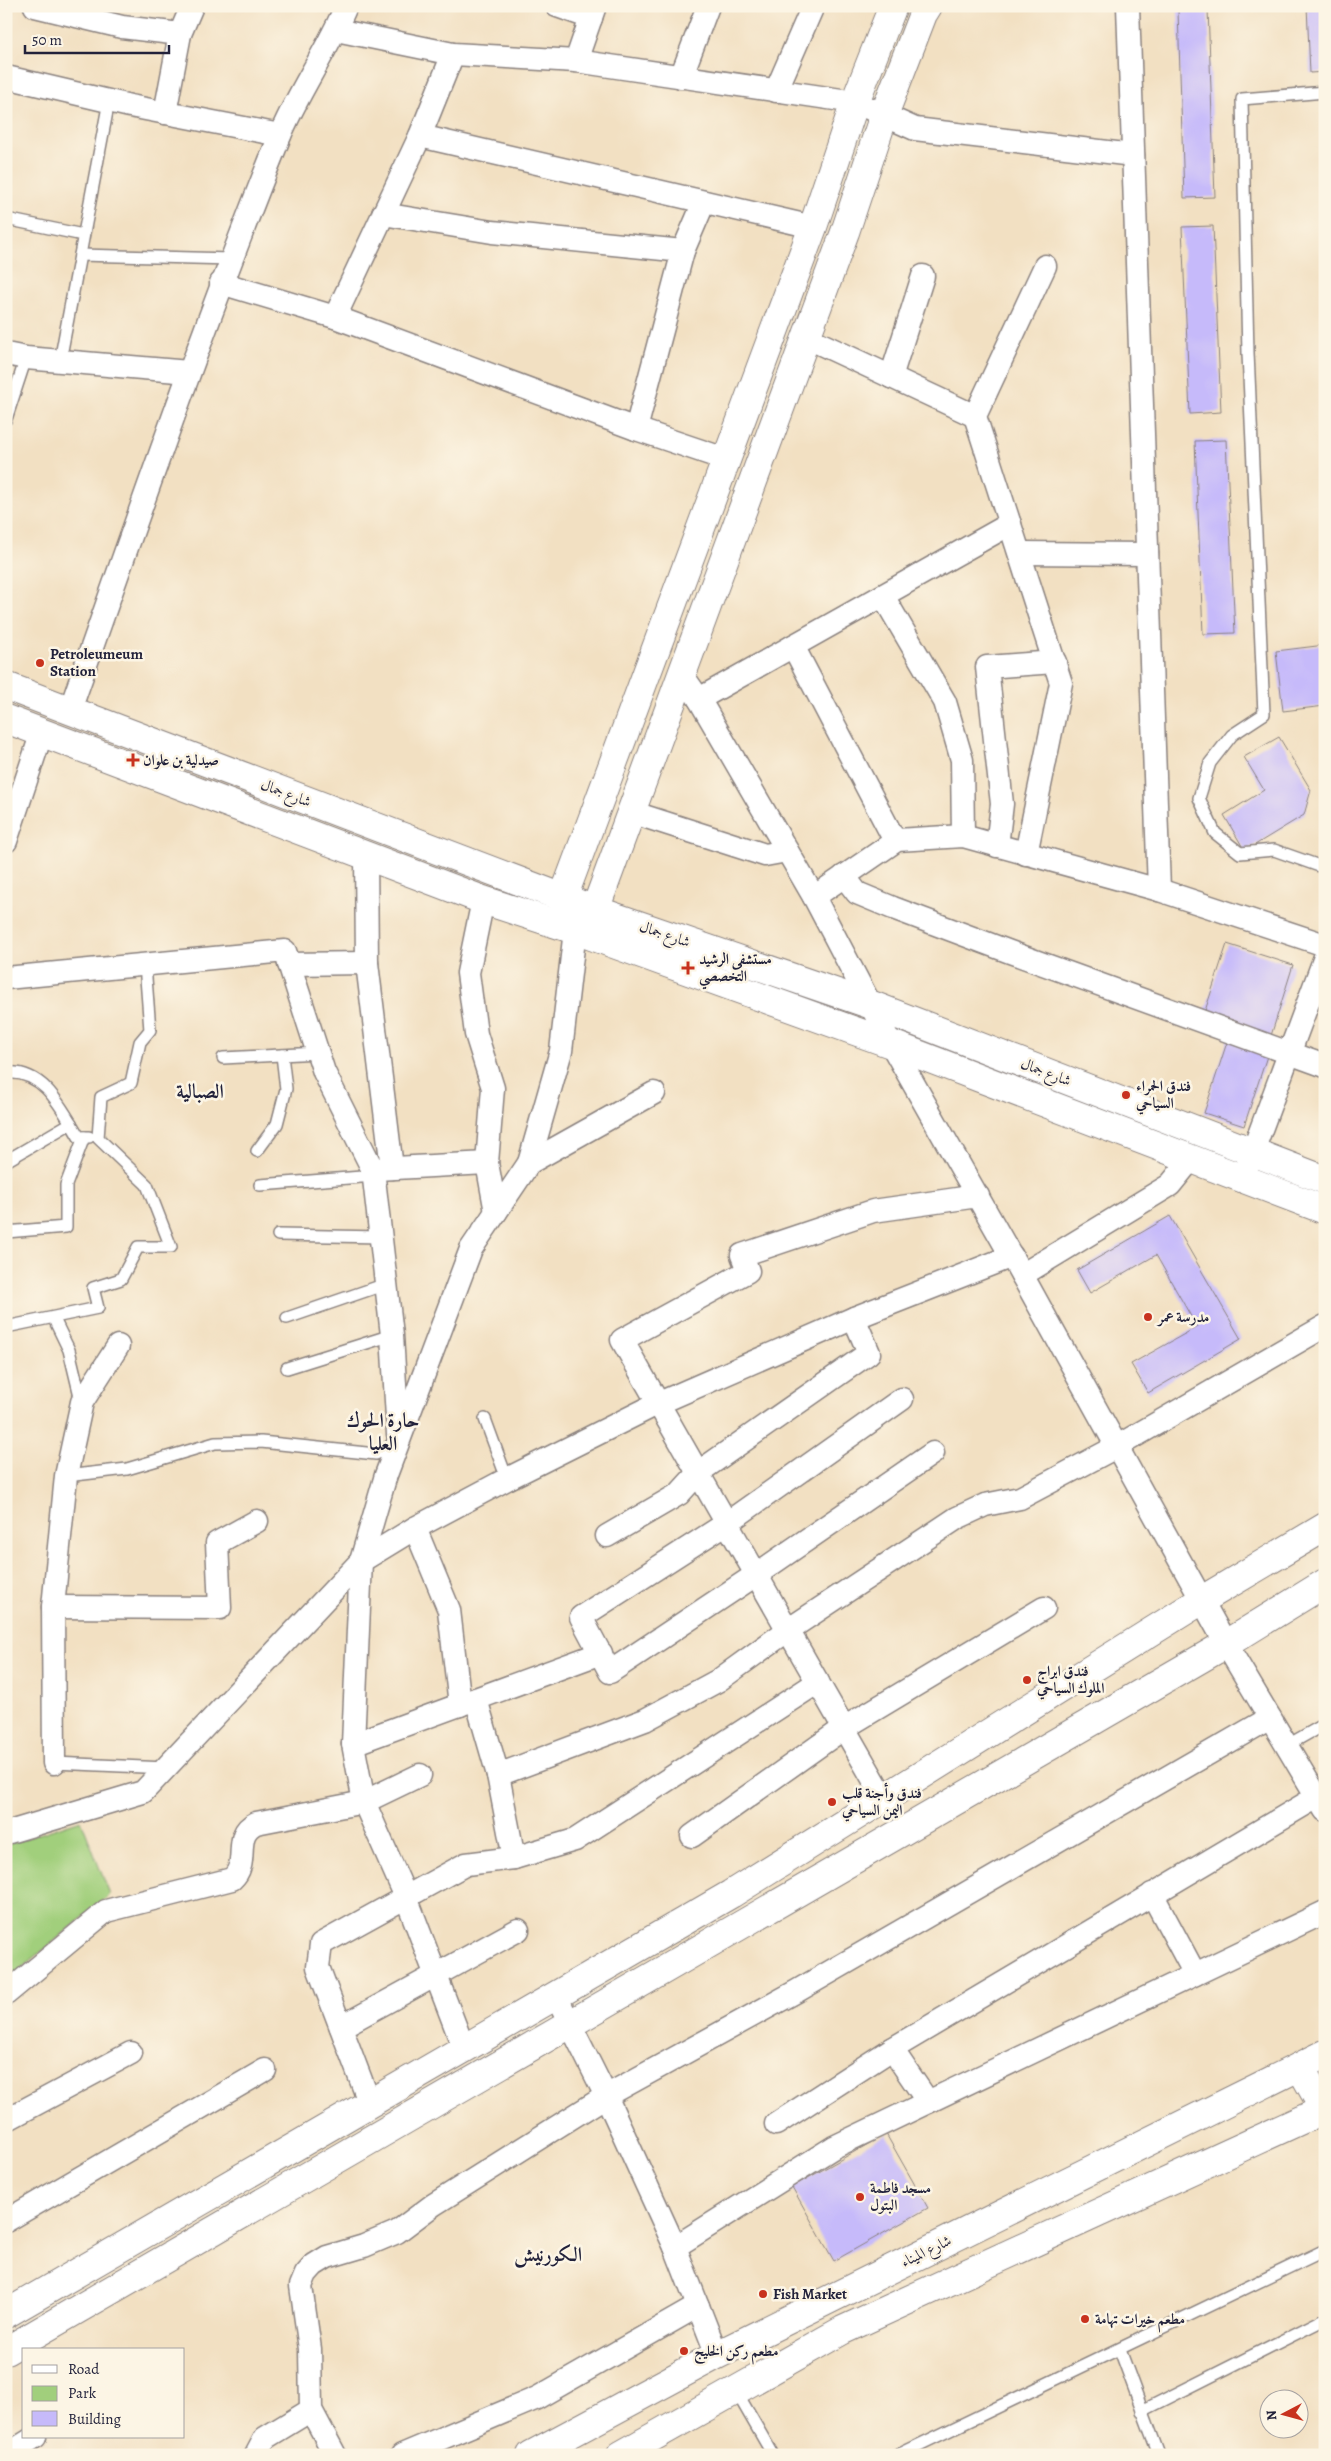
<svg xmlns="http://www.w3.org/2000/svg" width="1331" height="2461" font-family="Alegreya,Amiri,serif">
	<style>
		.green { fill: #a1cf7c; stroke: #62785c }
		.building { fill: #c6bafa }
		.lines { fill: none; stroke-linecap: round; stroke-linejoin: round }
		.service-casing { stroke: #8a817e; stroke-width: 14 }
		.minor-casing { stroke: #8a817e; stroke-width: 25 }
		.tertiary-casing { stroke: #8a817e; stroke-width: 30 }
		.primary-casing { stroke: #8a817e; stroke-width: 30 }
		.service { stroke: #fff; stroke-width: 11 }
		.minor { stroke: #fff; stroke-width: 22 }
		.tertiary { stroke: #fff; stroke-width: 28 }
		.primary { stroke: #fff; stroke-width: 28 }
		.poi-dot { fill: #c8321e; stroke: #fcf5e5; stroke-width: 2 }
		.labels { text-anchor: middle; dominant-baseline: central; stroke-width: 5; stroke-linejoin: round; paint-order: stroke }
		.poi-label { font-size: 15px; font-weight: bold; fill: #22223b; stroke: #fcf5e5; text-anchor: start }
		.street-label { font-size: 15px; fill: #22223b; stroke: #fcf5e5 }
		.district-label { font-size: 20px; font-weight: bold; fill: #22223b; stroke: #fcf5e5 }
	</style>
	<rect width="100%" height="100%" fill="#fcf5e5"/>
	<filter id="ink" filterUnits="userSpaceOnUse"><feTurbulence type="fractalNoise" baseFrequency=".02" numOctaves="2"/><feDisplacementMap in="SourceGraphic" scale="10" xChannelSelector="R" yChannelSelector="G"/><feConvolveMatrix kernelMatrix="1 2 1 2 8 2 1 2 1" color-interpolation-filters="sRGB"/></filter>
	<filter id="wash" filterUnits="userSpaceOnUse"><feTurbulence type="fractalNoise" baseFrequency=".0096" numOctaves="4" result="noise"/><feDisplacementMap in="SourceGraphic" scale="20" xChannelSelector="R" yChannelSelector="G"/><feGaussianBlur stdDeviation="1.12" result="paint"/><feColorMatrix in="noise" values="0 0 0 0 0 0 0 0 0 0 0 0 0 0 0 0 0 1.4 0 .05"/><feComposite in="paint" operator="in"/></filter>
	<g filter="url(#wash)">
		<rect width="100%" height="100%" fill="#f2e0c2"/>
		<path class="green" d="M81 1820 110 1895 6 1981V1845Z"/>
		<g id="blocks">
			<g class="building">
				<path d="M1307 6H1325V72L1310 73Z"/>
				<path d="M1208 9 1215 197 1184 198 1178 10Z"/>
				<path d="M1213 226 1221 412 1190 414 1182 227Z"/>
				<path d="M1226 440 1235 633 1203 634 1195 441Z"/>
				<path d="M1325 645V706L1283 711 1276 651Z"/>
				<path d="M1279 737 1311 790 1304 815 1245 851 1224 815 1264 790 1244 757Z"/>
				<path d="M1227 944 1293 965 1270 1039 1203 1017Z"/>
				<path d="M1229 1036 1269 1050 1244 1126 1204 1113Z"/>
				<path d="M1170 1216 1241 1339 1148 1393 1131 1364 1197 1327 1156 1255 1090 1293 1077 1270Z"/>
				<path d="M886 2134 928 2208 834 2261 792 2187Z"/>
			</g>
		</g>
	</g>
	<g filter="url(#ink)">
		<use href="#blocks" fill-opacity="0" stroke="#8a817e" stroke-width="1"/>
		<g class="lines">
			<g class="service-casing">
				<g id="service">
					<path d="M1325 92 1242 99 1248 353 1264 714 1232 735 1210 763 1199 798 1215 833 1240 853 1274 850 1325 868"/>
					<path d="M6 219 83 235"/>
					<path d="M80 255 231 259"/>
					<path d="M60 361 109 101"/>
					<path d="M6 419 26 358"/>
					<path d="M223 1058 318 1053"/>
					<path d="M6 1073C44 1069 62 1109 79 1137H89"/>
					<path d="M257 1151 277 1124 286 1089 282 1055"/>
					<path d="M6 1161 71 1123"/>
					<path d="M260 1185 374 1176"/>
					<path d="M6 1232 66 1227V1185L84 1137"/>
					<path d="M278 1235 381 1237"/>
					<path d="M287 1318 386 1284"/>
					<path d="M54 1319 69 1350 81 1400"/>
					<path d="M6 1327 98 1308 93 1288 121 1279 138 1247H171L147 1185 98 1138 101 1097 131 1083 140 1042 150 1030 145 965"/>
					<path d="M287 1368 392 1335"/>
					<path d="M485 1419 507 1479"/>
					<path d="M66 1476 127 1469 215 1443 261 1442 376 1454 396 1443"/>
					<path d="M1286 1746 1325 1724"/>
					<path d="M54 1763 166 1768"/>
					<path d="M1120 2350 1159 2455"/>
					<path d="M736 2391 773 2455"/>
					<path d="M1142 2411 1325 2319"/>
					<path d="M898 2455 1325 2250"/>
				</g>
			</g>
			<g class="minor-casing">
				<g id="minor">
					<path d="M35 6 122 27 180 34"/>
					<path d="M557 6 591 18"/>
					<path d="M1128 6 1159 890"/>
					<path d="M336 30 453 54 576 61 855 102 915 129 1133 155"/>
					<path d="M576 61 595 6"/>
					<path d="M6 77 130 106 280 135"/>
					<path d="M681 77 708 6"/>
					<path d="M776 91 813 6"/>
					<path d="M165 113 180 34 192 6"/>
					<path d="M420 136 813 227"/>
					<path d="M383 214 492 232 683 251"/>
					<path d="M221 283 335 317 636 429 725 459"/>
					<path d="M335 317 420 136 453 54"/>
					<path d="M806 337 975 416"/>
					<path d="M6 354 26 358 189 372"/>
					<path d="M891 377 923 276"/>
					<path d="M636 429 683 251 704 202"/>
					<path d="M1020 553 1147 554"/>
					<path d="M883 596 945 702 962 760 963 836"/>
					<path d="M793 646 895 841"/>
					<path d="M681 673 699 699 814 897 891 1044 1022 1275 1226 1644 1325 1810"/>
					<path d="M699 699 1010 524"/>
					<path d="M70 710C137 519 203 327 279 138 297 93 327 52 346 6"/>
					<path d="M631 812 765 855 787 851"/>
					<path d="M6 841 42 732"/>
					<path d="M997 846 1002 804 987 667 1055 662"/>
					<path d="M1026 854 1061 683 975 416 1045 266"/>
					<path d="M366 855 367 963 392 1168"/>
					<path d="M844 876 857 893 893 908 1010 952 1325 1066"/>
					<path d="M814 897 897 840 963 836 1159 890 1325 945"/>
					<path d="M483 900 468 973 476 1034 493 1088 487 1163 496 1212"/>
					<path d="M289 964 367 963"/>
					<path d="M6 978 285 951 324 1072 373 1170 392 1335 398 1434"/>
					<path d="M529 1163 561 1051 575 930"/>
					<path d="M1247 1167 1325 957"/>
					<path d="M377 1169 487 1163"/>
					<path d="M1022 1275 1170 1185 1192 1158"/>
					<path d="M902 1399 727 1523 581 1617 610 1672 757 1574 933 1453"/>
					<path d="M415 1528 449 1610 460 1705"/>
					<path d="M607 1536 679 1494 699 1472 869 1353 854 1318"/>
					<path d="M53 1607 220 1608 217 1543 257 1521"/>
					<path d="M476 1699 498 1775 514 1858"/>
					<path d="M353 1744 601 1653"/>
					<path d="M54 1763 53 1607 66 1476 82 1402 118 1346"/>
					<path d="M498 1775 645 1720 719 1680 788 1630 957 1518 985 1505 1020 1498 1116 1447 1325 1326"/>
					<path d="M884 1798 622 1340 748 1271 742 1255 873 1211 978 1196"/>
					<path d="M6 1833 143 1792 361 1561 415 1528 507 1479 657 1404 854 1318 1012 1256"/>
					<path d="M692 1836 844 1728 1044 1608"/>
					<path d="M1152 1894 1195 1974"/>
					<path d="M6 1994 106 1911 232 1879C251 1862 231 1835 256 1823L364 1802 420 1775"/>
					<path d="M556 1996 606 2096 675 2247 717 2355"/>
					<path d="M341 2027 518 1930"/>
					<path d="M464 2049 406 1897 364 1802 353 1744 361 1561 386 1475 471 1249 529 1163 654 1093"/>
					<path d="M892 2049 928 2102"/>
					<path d="M370 2104 318 1967 321 1944 466 1864 514 1858 575 1840 818 1682"/>
					<path d="M6 2120 131 2053"/>
					<path d="M776 2124 892 2049 1317 1797"/>
					<path d="M6 2221 265 2070"/>
					<path d="M675 2247 834 2147 1325 1912"/>
					<path d="M6 2455 35 2437"/>
					<path d="M256 2455 265 2438 311 2410"/>
					<path d="M335 2455 311 2410 310 2349 301 2286 306 2274 314 2265 327 2257 364 2246 397 2232 433 2205 606 2096 797 1991 1270 1718"/>
					<path d="M402 2455 537 2398 698 2306"/>
				</g>
			</g>
			<g class="tertiary-casing">
				<g id="tertiary">
					<path d="M563 898 813 227 855 102 893 6"/>
					<path d="M595 910 845 232 884 115 923 14 928 6"/>
				</g>
			</g>
			<g class="primary-casing">
				<g id="primary">
					<path d="M6 686 595 910 872 1005 1325 1180"/>
					<path d="M6 719 483 900 575 930 891 1044 1325 1210"/>
					<path d="M1300 2067 1324 2109"/>
					<path d="M6 2314 731 1894 1202 1600 1325 1527"/>
					<path d="M6 2351 1226 1644 1325 1583"/>
					<path d="M531 2455 717 2355 1325 2054"/>
					<path d="M621 2455 843 2330 1325 2109"/>
				</g>
			</g>
			<use href="#service" class="service"/>
			<use href="#minor" class="minor"/>
			<use href="#tertiary" class="tertiary"/>
			<use href="#primary" class="primary"/>
		</g>
	</g>
	<g class="poi-dot">
		<circle cx="40" cy="663" r="5"/>
		<path d="M130.5 752.5h5v5h5v5h-5v5h-5v-5h-5v-5h5z"/>
		<path d="M685.5 960.5h5v5h5v5h-5v5h-5v-5h-5v-5h5z"/>
		<circle cx="1126" cy="1095" r="5"/>
		<circle cx="1148" cy="1317" r="5"/>
		<circle cx="1027" cy="1680" r="5"/>
		<circle cx="832" cy="1802" r="5"/>
		<circle cx="860" cy="2197" r="5"/>
		<circle cx="763" cy="2294" r="5"/>
		<circle cx="1085" cy="2319" r="5"/>
		<circle cx="684" cy="2351" r="5"/>
	</g>
	<g class="labels">
		<g class="poi-label">
			<text x="50" y="654">Petroleumeum<tspan x="50" dy="17">Station</tspan></text>
			<text x="143" y="760">صيدلية بن علوان</text>
			<text x="699" y="959">مستشفى الرشيد<tspan x="699" dy="17">التخصصي</tspan></text>
			<text x="1136" y="1086">فندق الحمراء<tspan x="1136" dy="17">السياحي</tspan></text>
			<text x="1158" y="1317">مدرسة عمر</text>
			<text x="1037" y="1671">فندق ابراج<tspan x="1037" dy="17">الملوك السياحي</tspan></text>
			<text x="842" y="1793">فندق وأجنة قلب<tspan x="842" dy="17">اليمن السياحي</tspan></text>
			<text x="870" y="2188">مسجد فاطمة<tspan x="870" dy="17">البتول</tspan></text>
			<text x="773" y="2294">Fish Market</text>
			<text x="1095" y="2319">مطعم خيرات تهامة</text>
			<text x="694" y="2351">مطعم ركن الخليج</text>
		</g>
		<g class="street-label">
			<text transform="translate(286 793) rotate(21)">شارع جمال</text>
			<text transform="translate(665 934) rotate(19)">شارع جمال</text>
			<text transform="translate(1046 1072) rotate(21)">شارع جمال</text>
			<text transform="translate(926 2251) rotate(-26)">شارع الميناء</text>
		</g>
		<g class="district-label">
			<text x="200" y="1091">الصبالية</text>
			<text x="383" y="1420">حارة الحوك<tspan x="383" dy="23">العليا</tspan></text>
			<text x="548" y="2254">الكورنيش</text>
		</g>
	</g>
	<rect width="1331" height="2461" fill="none" stroke="#fcf5e5" stroke-width="25"/>
	<rect x="22" y="2348" width="162" height="90" fill="#fcf5e5" stroke="#a5a1a1"/>
	<rect x="32" y="2365" width="25" height="8" fill="#ffffff" stroke="#a5a1a1"/>
	<text x="68" y="2374" font-size="15" fill="#22223b">Road</text>
	<rect x="32" y="2386" width="25" height="15" fill="#a1cf7c" stroke="#a5a1a1"/>
	<text x="68" y="2398" font-size="15" fill="#22223b">Park</text>
	<rect x="32" y="2411" width="25" height="15" fill="#c6bafa" stroke="#a5a1a1"/>
	<text x="68" y="2424" font-size="15" fill="#22223b">Building</text>
	<g transform="translate(1284 2414) rotate(264)"><circle r="24" fill="#fcf5e5" stroke="#a5a1a1"/>
	<path d="M0-4L9 19L0 12L-9 19Z" fill="#c8321e"/>
	<text y="-8" font-size="14" font-weight="bold" text-anchor="middle" fill="#22223b">N</text>
	</g>
	<path d="M25 45v8h144v-8" fill="none" stroke="#22223b" stroke-width="2.5"/>
	<text x="32" y="45" font-size="15" fill="#22223b" stroke="#fcf5e5" stroke-width="4" paint-order="stroke">50 m</text>
</svg>
